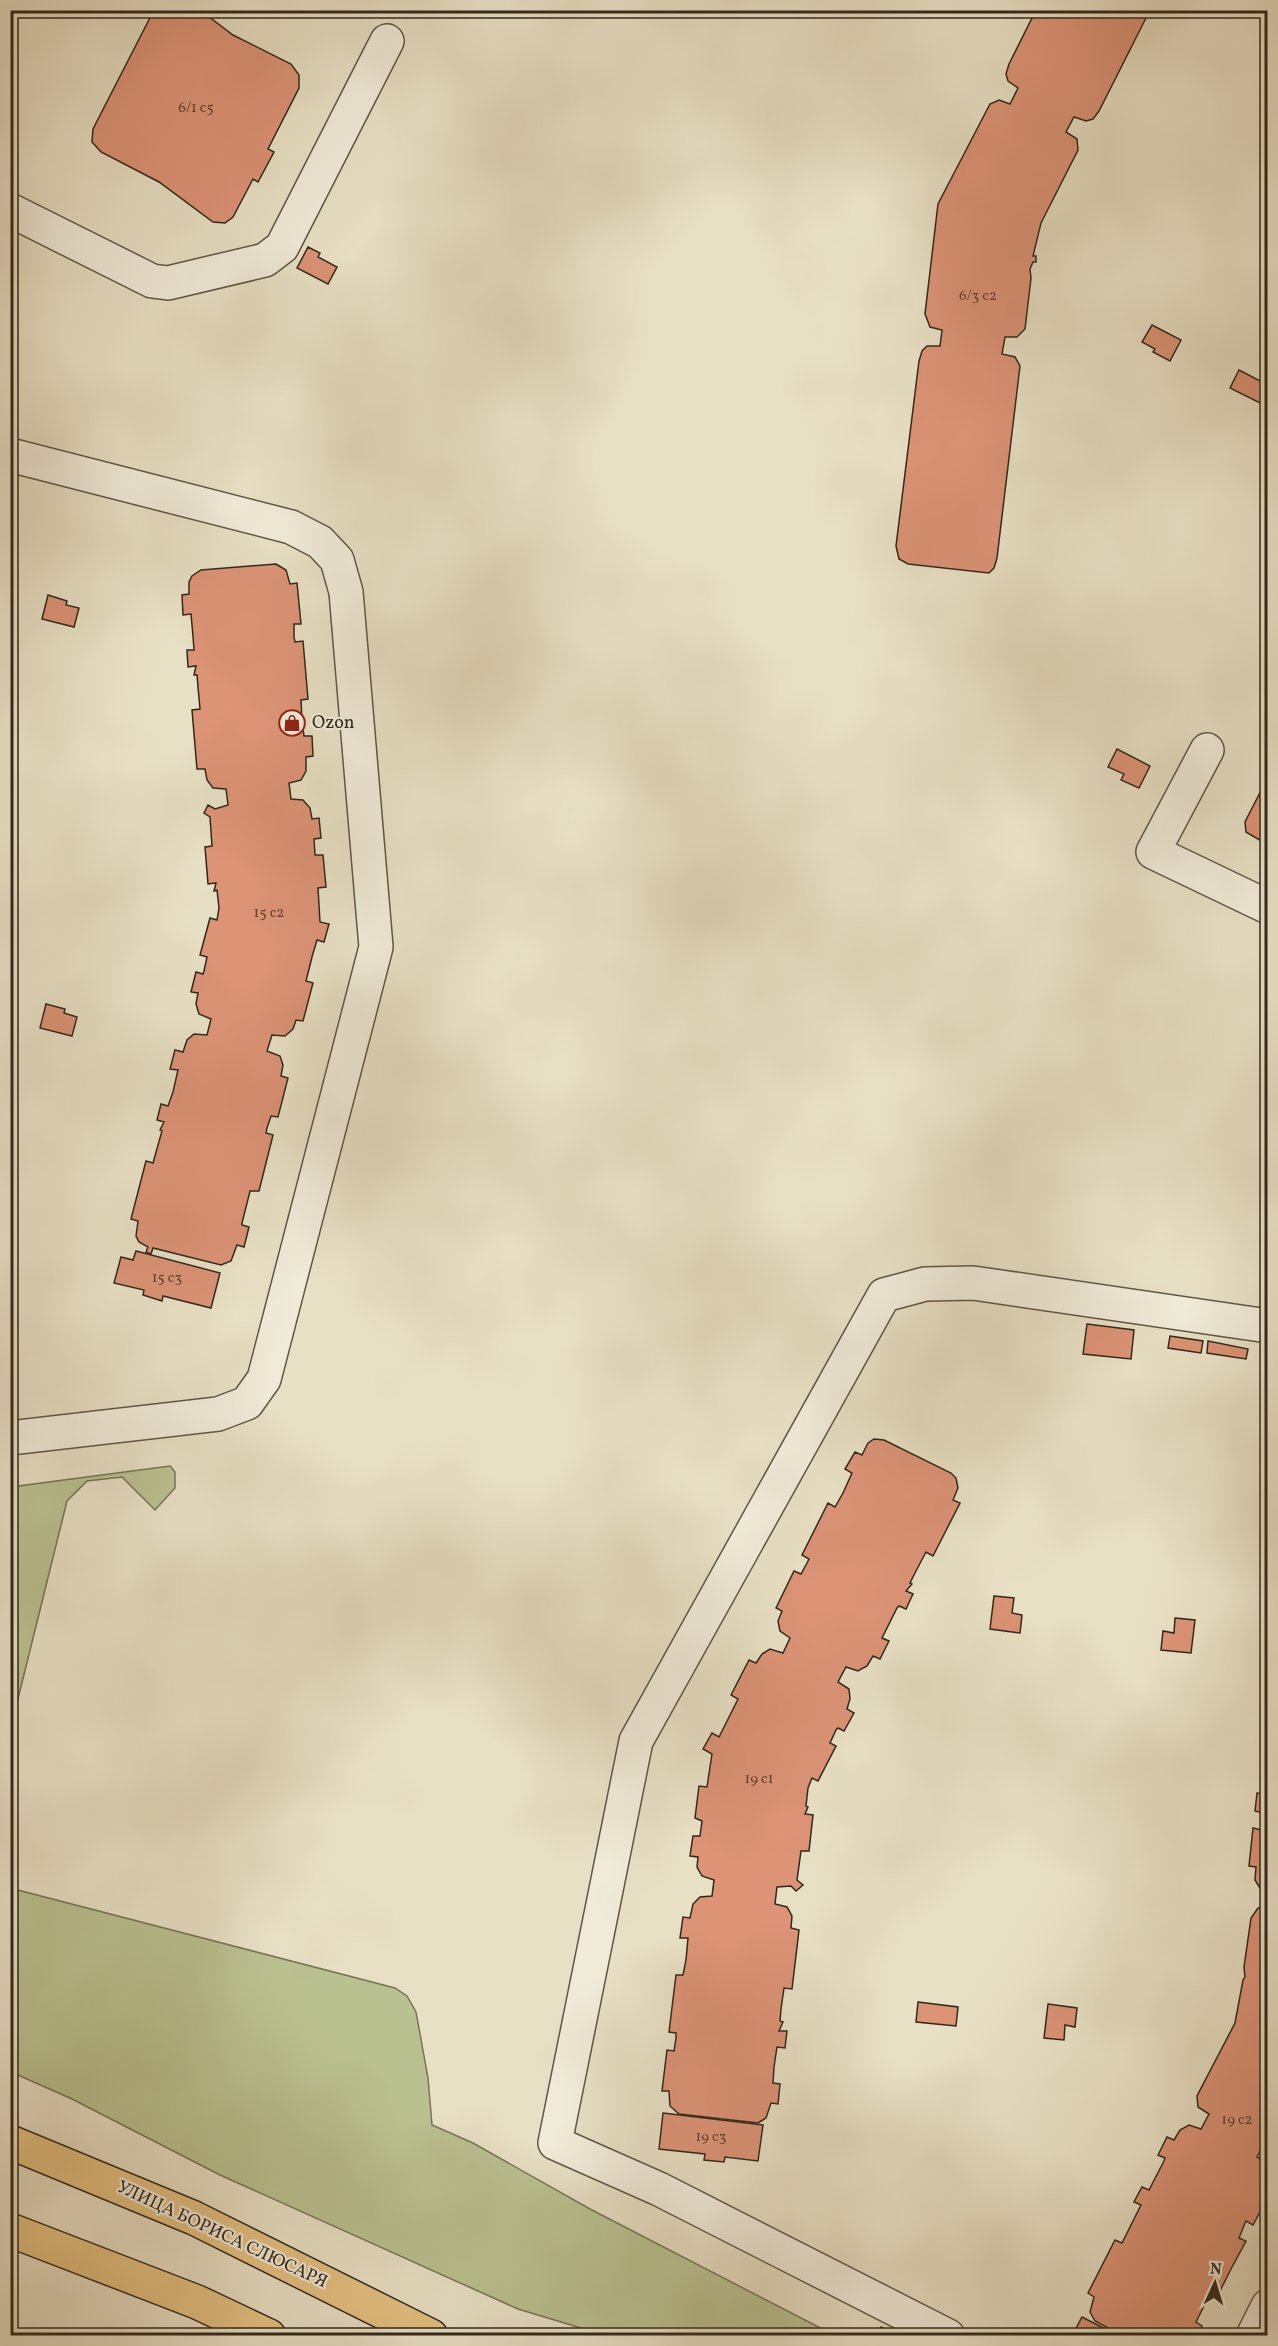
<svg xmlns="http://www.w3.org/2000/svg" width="1278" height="2346" font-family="Vollkorn,serif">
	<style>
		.green { fill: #bac191; stroke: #767456; stroke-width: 1.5 }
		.building { fill: #dc9376; stroke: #31281c; stroke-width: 1.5 }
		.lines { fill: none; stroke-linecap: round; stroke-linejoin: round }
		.minor-casing { stroke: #5f5646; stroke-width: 36 }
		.major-casing { stroke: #31281c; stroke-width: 36 }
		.minor { stroke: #f0ebd9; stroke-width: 33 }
		.major { stroke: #e4c082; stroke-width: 33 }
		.labels { text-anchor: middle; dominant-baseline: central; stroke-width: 4.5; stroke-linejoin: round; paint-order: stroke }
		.number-label { font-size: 15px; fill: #5c4332 }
		.poi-label { font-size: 18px; fill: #31281c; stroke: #f0ebd9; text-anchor: start }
		.street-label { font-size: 18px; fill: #31281c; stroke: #f0ebd9 }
	</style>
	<rect width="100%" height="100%" fill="#e8e0c5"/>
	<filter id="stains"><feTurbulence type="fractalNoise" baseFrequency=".00333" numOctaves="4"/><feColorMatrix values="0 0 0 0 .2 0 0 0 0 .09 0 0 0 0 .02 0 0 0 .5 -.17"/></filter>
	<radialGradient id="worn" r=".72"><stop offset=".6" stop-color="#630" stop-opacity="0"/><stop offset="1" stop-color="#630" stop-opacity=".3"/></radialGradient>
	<g class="green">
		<path d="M170 1466 175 1472V1488L155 1510 122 1477 87 1481 67 1501 11 1727V1487Z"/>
		<path d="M10 1888 395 1988 407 1996 416 2012 428 2078 432 2125 473 2143 590 2209 834 2335H604L518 2309 220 2175 72 2099 11 2072Z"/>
	</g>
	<g class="building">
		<path d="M154 10H200L233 35 291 64 299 75V88L268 149 274 152 258 182 253 179 233 217 225 223 213 222 159 182 101 152 92 142 93 129Z"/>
		<path d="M1036 10H1150L1099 111 1093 119 1086 121 1074 117 1066 132 1077 139 1078 150 1041 223 1033 256H1036V262H1033L1030 269 1031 278 1025 329 1017 337H1005L1002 354 1015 357 1020 366 997 558 994 568 989 573 908 564 899 559 896 546 919 361 922 351 927 346H940L942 330 930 327 925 314 938 204 990 104 999 100 1010 104 1018 88 1008 81 1006 74 1009 64Z"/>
		<path d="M308 247 320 253 318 257 337 267 328 284 297 268Z"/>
		<path d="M1152 325 1181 340 1170 361 1153 352 1155 349 1142 342Z"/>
		<path d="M1239 370 1268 385 1260 403 1230 388Z"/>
		<path d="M276 564 286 570 290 584 297 583 301 624H294V637L295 642 303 641 308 699 301 700 302 721 304 736H312L313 756 306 757V771L301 780 289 783 291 799 303 800 310 808 312 819 319 818 321 838 314 839 315 855H323L326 887 318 888 320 922 329 924 324 942 317 940 312 957 306 981 313 983 303 1021 296 1020 293 1029 285 1036 272 1035 267 1051 280 1056 283 1065 281 1076 288 1078 278 1117 271 1116 267 1128 266 1133 273 1135 259 1191H250L242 1223V1225L249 1227 244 1247 237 1245 231 1261 221 1265 153 1248 151 1254 146 1252 148 1247 139 1242 136 1236 138 1221 131 1219 146 1161 153 1163 162 1131 160 1130 164 1122 157 1120 161 1104 168 1106 173 1092 178 1070 170 1069 175 1050 183 1052 187 1040 194 1034 207 1035 211 1019 199 1014 196 1004 198 993 191 992 196 972 203 974 204 971 207 957 200 955 210 918 217 920 219 908 217 890 214 891 216 883 208 884 205 847 212 846 210 817 204 813 208 805 215 809 228 805 226 789 213 788 207 780 205 769H197L192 710 200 709 198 687 197 675H194L196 666 188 667 187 650H194L193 636 191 614 183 615 182 595 189 594V582L192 576 201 570Z"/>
		<path d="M48 595 67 601 66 605 79 608 74 627 42 619Z"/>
		<path d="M1117 749 1150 766 1139 788 1121 780 1124 774 1108 767Z"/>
		<path d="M1268 777V845L1246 832 1245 822Z"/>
		<path d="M46 1004 65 1009 64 1013 77 1017 72 1036 40 1028Z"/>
		<path d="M136 1251 220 1273 211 1308 163 1296 162 1301 143 1295 144 1290 114 1283 121 1257 133 1260Z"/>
		<path d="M1087 1324 1134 1330 1131 1359 1083 1354Z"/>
		<path d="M1170 1336 1203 1341 1201 1353 1168 1348Z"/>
		<path d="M1208 1341 1248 1349 1246 1359 1207 1353Z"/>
		<path d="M874 1439 884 1440 951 1473 956 1478 958 1488 953 1500 960 1503 933 1556 926 1552 916 1571 910 1583 912 1584 906 1591 913 1594 906 1609 899 1606 897 1608 882 1638 889 1641 880 1659 873 1656 867 1666 858 1671 846 1667 838 1682 849 1689 850 1699 847 1709 854 1713 844 1731 838 1728 836 1730 830 1743 836 1746 818 1781 812 1778 808 1788 806 1806 808 1807 805 1814 813 1815 809 1851H801L797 1880 803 1885 796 1891 791 1886 777 1887 775 1904 787 1907 792 1916 791 1928 799 1930 792 1989 784 1988 781 2009 780 2021 783 2022 779 2031H787L785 2048 777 2047 774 2067 773 2083 780 2084 778 2104 771 2103 766 2118 758 2123 679 2114 670 2106 669 2091H662L667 2050 674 2051 676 2038V2033L669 2032 676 1975H683L686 1960 688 1938H680L683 1917 690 1918 693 1904 700 1897 712 1896 714 1880 702 1876 697 1867 698 1857 690 1856 693 1836H700L702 1821 695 1818 699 1786 707 1787 712 1754 703 1749 712 1733 719 1737 738 1699 731 1695 749 1660 756 1663 762 1654 770 1649 783 1653 790 1638 780 1631 778 1621 782 1611 776 1608 794 1571 801 1574 807 1563 809 1559 802 1555 828 1503 835 1507 843 1493 852 1473 845 1469 855 1452 862 1455 868 1443Z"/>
		<path d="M994 1596 1014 1598 1012 1613 1022 1615 1020 1633 990 1629Z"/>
		<path d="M1175 1618 1195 1620 1191 1653 1161 1650 1163 1631 1174 1633Z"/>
		<path d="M1265 1728H1268V1751H1262Z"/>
		<path d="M1268 1776V1890L1260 1888 1255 1880 1256 1867 1249 1866 1253 1828 1261 1830 1263 1813 1255 1811 1257 1793 1266 1794Z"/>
		<path d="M1258 1908H1268V2143L1265 2142 1257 2157 1268 2164 1265 2185 1268 2186V2197L1253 2225 1246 2221 1245 2223 1239 2238 1246 2241 1231 2269 1219 2293 1212 2290 1196 2322 1202 2326 1198 2336H1123L1095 2321 1090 2312 1094 2297 1088 2293 1115 2240 1122 2243 1141 2205 1134 2202 1142 2187 1149 2190 1164 2161 1165 2158 1158 2155 1167 2137 1174 2140 1180 2130 1189 2125 1201 2129 1209 2114 1198 2107 1197 2096 1235 2023 1243 1980 1245 1977 1244 1967 1251 1918Z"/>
		<path d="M918 2002 958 2007 956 2026 916 2022Z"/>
		<path d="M1048 2004 1077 2008 1075 2027 1065 2025 1064 2040 1044 2038Z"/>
		<path d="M663 2113 763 2125 758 2161 725 2157 724 2162 704 2160 705 2154 659 2149Z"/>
		<path d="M1082 2317 1119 2336H1072Z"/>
		<path d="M881 2327 896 2336H877Z"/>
	</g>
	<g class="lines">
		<g class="minor-casing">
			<g id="minor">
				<path d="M10 210 152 281 168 283 265 260 282 247 387 41"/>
				<path d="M10 455 291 527 320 542 337 560 346 592 376 947 264 1379 247 1403 218 1414 10 1438"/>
				<path d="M1207 750 1153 852 1268 907"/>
				<path d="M948 2336 659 2189 555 2143 636 1741 884 1295 925 1284 973 1283 1268 1326"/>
				<path d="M1253 2336 1268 2306"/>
			</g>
		</g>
		<g class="major-casing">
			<g id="major">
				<path d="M10 2142 194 2218 431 2336"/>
				<path d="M10 2230 197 2302 269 2336"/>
			</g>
		</g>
		<use href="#minor" class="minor"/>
		<use href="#major" class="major"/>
	</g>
	<defs>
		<g id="shop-ring" transform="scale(1.35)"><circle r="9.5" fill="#f0ebd9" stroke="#8f2418" stroke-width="1.5"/><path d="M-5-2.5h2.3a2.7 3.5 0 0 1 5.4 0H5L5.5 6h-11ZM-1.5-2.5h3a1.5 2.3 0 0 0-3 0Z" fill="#8f2418"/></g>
	</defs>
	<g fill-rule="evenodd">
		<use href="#shop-ring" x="292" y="723"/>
	</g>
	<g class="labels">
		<g class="number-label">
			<text x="196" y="108">6/1 с5</text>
			<text x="978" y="296">6/3 с2</text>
			<text x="269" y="913">15 с2</text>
			<text x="167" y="1278">15 с3</text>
			<text x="759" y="1779">19 с1</text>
			<text x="1237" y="2120">19 с2</text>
			<text x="711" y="2137">19 с3</text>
		</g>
		<g class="poi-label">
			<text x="312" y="723">Ozon</text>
		</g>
		<g class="street-label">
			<text transform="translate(222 2235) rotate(25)">УЛИЦА БОРИСА СЛЮСАРЯ</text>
		</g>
	</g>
	<rect width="1278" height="2346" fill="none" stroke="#e8e0c5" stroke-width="36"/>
	<rect x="12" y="12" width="1254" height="2322" fill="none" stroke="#31281c" stroke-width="3"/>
	<rect x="18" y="18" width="1242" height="2310" fill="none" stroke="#31281c" stroke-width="1.5"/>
	<g transform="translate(1215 2283) rotate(4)" stroke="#f0ebd9" stroke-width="4.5" paint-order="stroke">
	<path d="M0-4.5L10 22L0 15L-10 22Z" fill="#31281c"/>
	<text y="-9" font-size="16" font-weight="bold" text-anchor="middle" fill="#31281c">N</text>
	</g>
	<rect width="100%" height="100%" filter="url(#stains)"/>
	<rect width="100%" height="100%" fill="url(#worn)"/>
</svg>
